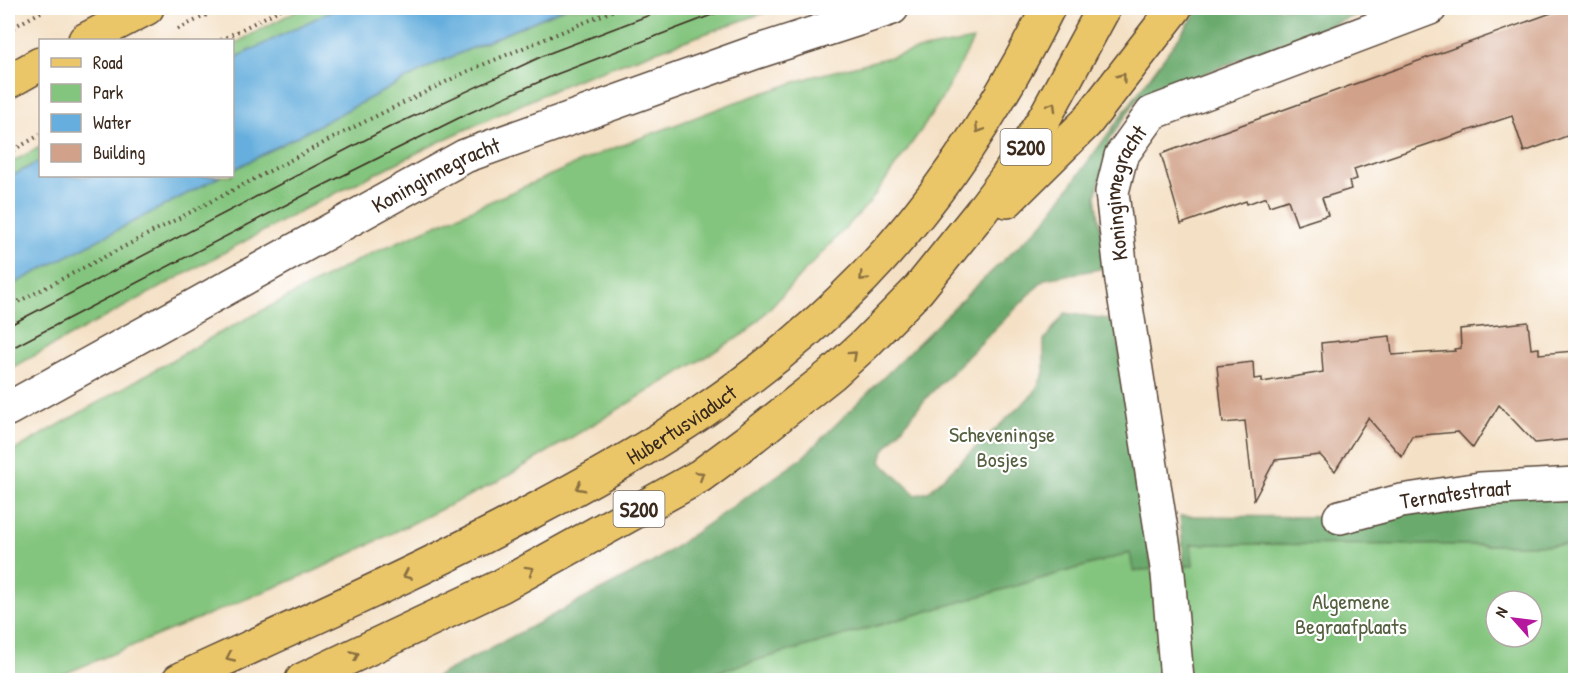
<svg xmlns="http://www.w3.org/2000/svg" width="1583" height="688" font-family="'Patrick Hand',sans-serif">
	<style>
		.green { fill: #83c57e; stroke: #5f784e; stroke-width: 1.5; fill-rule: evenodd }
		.forest { fill: #6aaa6d; stroke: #526a46; stroke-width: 1.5 }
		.water { fill: #65aedd; stroke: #506c7e; stroke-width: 1.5 }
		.building { fill: #d1a289 }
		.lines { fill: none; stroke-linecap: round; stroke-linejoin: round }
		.minor-casing { stroke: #574537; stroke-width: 36 }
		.major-casing { stroke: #574537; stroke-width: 36 }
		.path { stroke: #574537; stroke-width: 4; stroke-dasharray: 1.5 4.5; stroke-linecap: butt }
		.minor { stroke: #fff; stroke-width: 33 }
		.major { stroke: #ebc669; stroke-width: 33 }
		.tram { stroke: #3b2a1e; stroke-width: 1.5 }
		.oneway { stroke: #8a7040 }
		.labels { text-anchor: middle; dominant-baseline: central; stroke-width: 4.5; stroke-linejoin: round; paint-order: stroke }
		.shield { fill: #fff; stroke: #766a62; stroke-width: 1.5 }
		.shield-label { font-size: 21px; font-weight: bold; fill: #3b2a1e }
		.street-label { font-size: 22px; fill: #3b2a1e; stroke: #fff }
		.park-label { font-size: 22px; fill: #546040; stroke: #fff }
	</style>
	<rect width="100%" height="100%" fill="#fff"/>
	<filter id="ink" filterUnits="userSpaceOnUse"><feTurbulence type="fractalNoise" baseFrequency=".0167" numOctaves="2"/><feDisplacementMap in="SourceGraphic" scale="12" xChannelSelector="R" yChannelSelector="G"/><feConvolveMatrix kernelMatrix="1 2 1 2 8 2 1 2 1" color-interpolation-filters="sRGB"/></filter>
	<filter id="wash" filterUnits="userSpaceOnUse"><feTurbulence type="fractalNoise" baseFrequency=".008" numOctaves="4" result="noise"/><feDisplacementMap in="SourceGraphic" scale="24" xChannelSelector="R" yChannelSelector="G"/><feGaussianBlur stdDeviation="1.35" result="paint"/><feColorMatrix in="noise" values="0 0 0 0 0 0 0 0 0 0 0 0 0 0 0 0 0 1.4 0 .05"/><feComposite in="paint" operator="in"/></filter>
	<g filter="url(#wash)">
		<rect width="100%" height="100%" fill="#f4e0c4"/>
		<g class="green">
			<path d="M301 8H337L233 59 232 45Z"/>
			<path d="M565 8H777L575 80 445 139 306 208 8 370V287L221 176H232L233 170 435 64Z"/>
			<path d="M973 40 945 93 924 126 869 203 747 332 499 481 317 570 49 680H8V454L214 336 368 255 601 153 736 102 811 77 918 50Z"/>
			<path d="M40 147V161L8 178V164Z"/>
			<path d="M1191 544 1575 545V680H688L1130 553 1152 569 1154 575 1185 572V566L1193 565ZM1496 601H1532V637H1496Z"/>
		</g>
		<g class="forest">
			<path d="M1200 8H1375L1137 99 1110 139 1096 196 1106 268 1045 279 928 396 884 450 881 462 916 495 928 492 1034 393 1044 373V340L1065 313 1115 320 1152 569 1133 571 1130 553 688 680H430L652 563 801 459 971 291 1044 222Z"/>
			<path d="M1575 485V545L1191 544 1193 565 1185 566V572L1180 516 1339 517Z"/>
		</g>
		<g class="water">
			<path d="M337 8H565L435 64 233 170V59Z"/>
			<path d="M40 161V176H221L8 287V178Z"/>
		</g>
		<g id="blocks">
			<g class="building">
				<path d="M1565 8H1575V133L1524 152 1512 116 1354 169 1357 179 1349 181 1351 189 1322 198 1328 215 1297 225 1288 200 1269 206 1266 197 1247 204 1246 201 1181 224 1161 154Z"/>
				<path d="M1528 322 1531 349 1539 348V354L1575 351V439L1535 443 1499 405 1473 448 1458 432 1412 436 1402 457 1368 418 1335 471 1320 455 1275 460 1254 500 1245 421 1223 423 1217 366 1253 362 1254 379 1262 378V382L1323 372 1321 343 1390 336 1392 355 1455 351 1454 349 1461 348 1460 329Z"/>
			</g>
		</g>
	</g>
	<g filter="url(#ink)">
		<use href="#blocks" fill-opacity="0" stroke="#574537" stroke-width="1.5"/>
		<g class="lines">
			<g class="minor-casing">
				<g id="minor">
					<path id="s1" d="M8 409 465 156 756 52 892 8"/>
					<path id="s2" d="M1340 517 1401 501 1480 489 1576 484"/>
					<path id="s3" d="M1177 680 1168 574 1122 281 1112 192 1121 156 1152 113 1430 8"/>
				</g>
			</g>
			<g class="major-casing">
				<g id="major">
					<path d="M85 40 147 8"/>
					<path d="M8 82 40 64"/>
					<path d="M1007 201 1086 123 1175 8"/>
					<path id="s4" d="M179 680C294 627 410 576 522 517 649 451 762 382 863 278 939 199 1000 105 1048 8"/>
					<path d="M302 680 501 586 700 476 754 436 832 374 865 344 918 290 980 213 1007 177 1045 117 1104 8"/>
				</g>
			</g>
			<g class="path">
				<path d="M178 29 221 8"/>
				<path d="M8 30 48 8"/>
				<path d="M221 40 283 8"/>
				<path d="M8 153 40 135"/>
				<path d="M8 307 362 123 468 71 619 8"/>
			</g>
			<use href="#minor" class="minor"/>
			<use href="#major" class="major"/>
			<g class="tram">
				<path d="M8 326 388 128 547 54 668 8"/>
				<path d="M8 350 324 185 467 114 557 74 730 8"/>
			</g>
		</g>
		<defs><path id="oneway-chevron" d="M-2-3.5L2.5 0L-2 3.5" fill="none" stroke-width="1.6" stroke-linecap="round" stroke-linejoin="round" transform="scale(1.5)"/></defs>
		<g class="oneway">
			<use href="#oneway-chevron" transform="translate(1122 77) rotate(-53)"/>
			<use href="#oneway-chevron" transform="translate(1052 106) rotate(-60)"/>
			<use href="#oneway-chevron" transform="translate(979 129) rotate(122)"/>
			<use href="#oneway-chevron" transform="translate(863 277) rotate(134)"/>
			<use href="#oneway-chevron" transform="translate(853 355) rotate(-42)"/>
			<use href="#oneway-chevron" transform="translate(700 475) rotate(-32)"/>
			<use href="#oneway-chevron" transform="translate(580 487) rotate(152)"/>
			<use href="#oneway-chevron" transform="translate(530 570) rotate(-29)"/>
			<use href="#oneway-chevron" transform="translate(407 575) rotate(155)"/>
			<use href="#oneway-chevron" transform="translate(355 655) rotate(-25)"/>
			<use href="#oneway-chevron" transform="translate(230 657) rotate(155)"/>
		</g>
	</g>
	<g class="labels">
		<g class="shield">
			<rect x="1000.5" y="129" width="51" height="36" rx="4.5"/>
			<rect x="613.5" y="491" width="51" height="36" rx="4.5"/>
		</g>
		<g class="shield-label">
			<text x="1026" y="147">S200</text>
			<text x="639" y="509">S200</text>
		</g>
		<g class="street-label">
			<text stroke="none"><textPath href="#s1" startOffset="488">Koninginnegracht</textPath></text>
			<text stroke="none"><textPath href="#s3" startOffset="494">Koninginnegracht</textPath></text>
			<text stroke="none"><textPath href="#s4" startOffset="564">Hubertusviaduct</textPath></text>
			<text stroke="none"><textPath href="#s2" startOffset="118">Ternatestraat</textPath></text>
		</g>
		<g class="park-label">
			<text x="1002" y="434">Scheveningse<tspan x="1002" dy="25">Bosjes</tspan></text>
			<text x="1351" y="601">Algemene<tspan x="1351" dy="25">Begraafplaats</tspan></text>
		</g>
	</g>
	<rect width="1583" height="688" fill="none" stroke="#fff" stroke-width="30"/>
	<rect x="39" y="39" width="195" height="138" fill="#ffffff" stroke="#b1aaa5" stroke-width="1.5"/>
	<rect x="51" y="58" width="30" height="9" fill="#ebc669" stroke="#b1aaa5" stroke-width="1.5"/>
	<text x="93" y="69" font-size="18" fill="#3b2a1e">Road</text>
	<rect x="51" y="84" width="30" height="18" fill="#83c57e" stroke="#b1aaa5" stroke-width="1.5"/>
	<text x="93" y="99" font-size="18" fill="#3b2a1e">Park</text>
	<rect x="51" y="114" width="30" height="18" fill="#65aedd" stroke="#b1aaa5" stroke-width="1.5"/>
	<text x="93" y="129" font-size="18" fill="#3b2a1e">Water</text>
	<rect x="51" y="144" width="30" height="18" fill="#d1a289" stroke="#b1aaa5" stroke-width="1.5"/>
	<text x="93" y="159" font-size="18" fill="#3b2a1e">Building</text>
	<g transform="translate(1514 619) rotate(298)"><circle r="28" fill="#ffffff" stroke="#b1aaa5" stroke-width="1.5"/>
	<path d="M0-4.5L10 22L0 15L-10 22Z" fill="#b5179e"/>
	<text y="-9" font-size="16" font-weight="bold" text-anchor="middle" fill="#3b2a1e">N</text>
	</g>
</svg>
